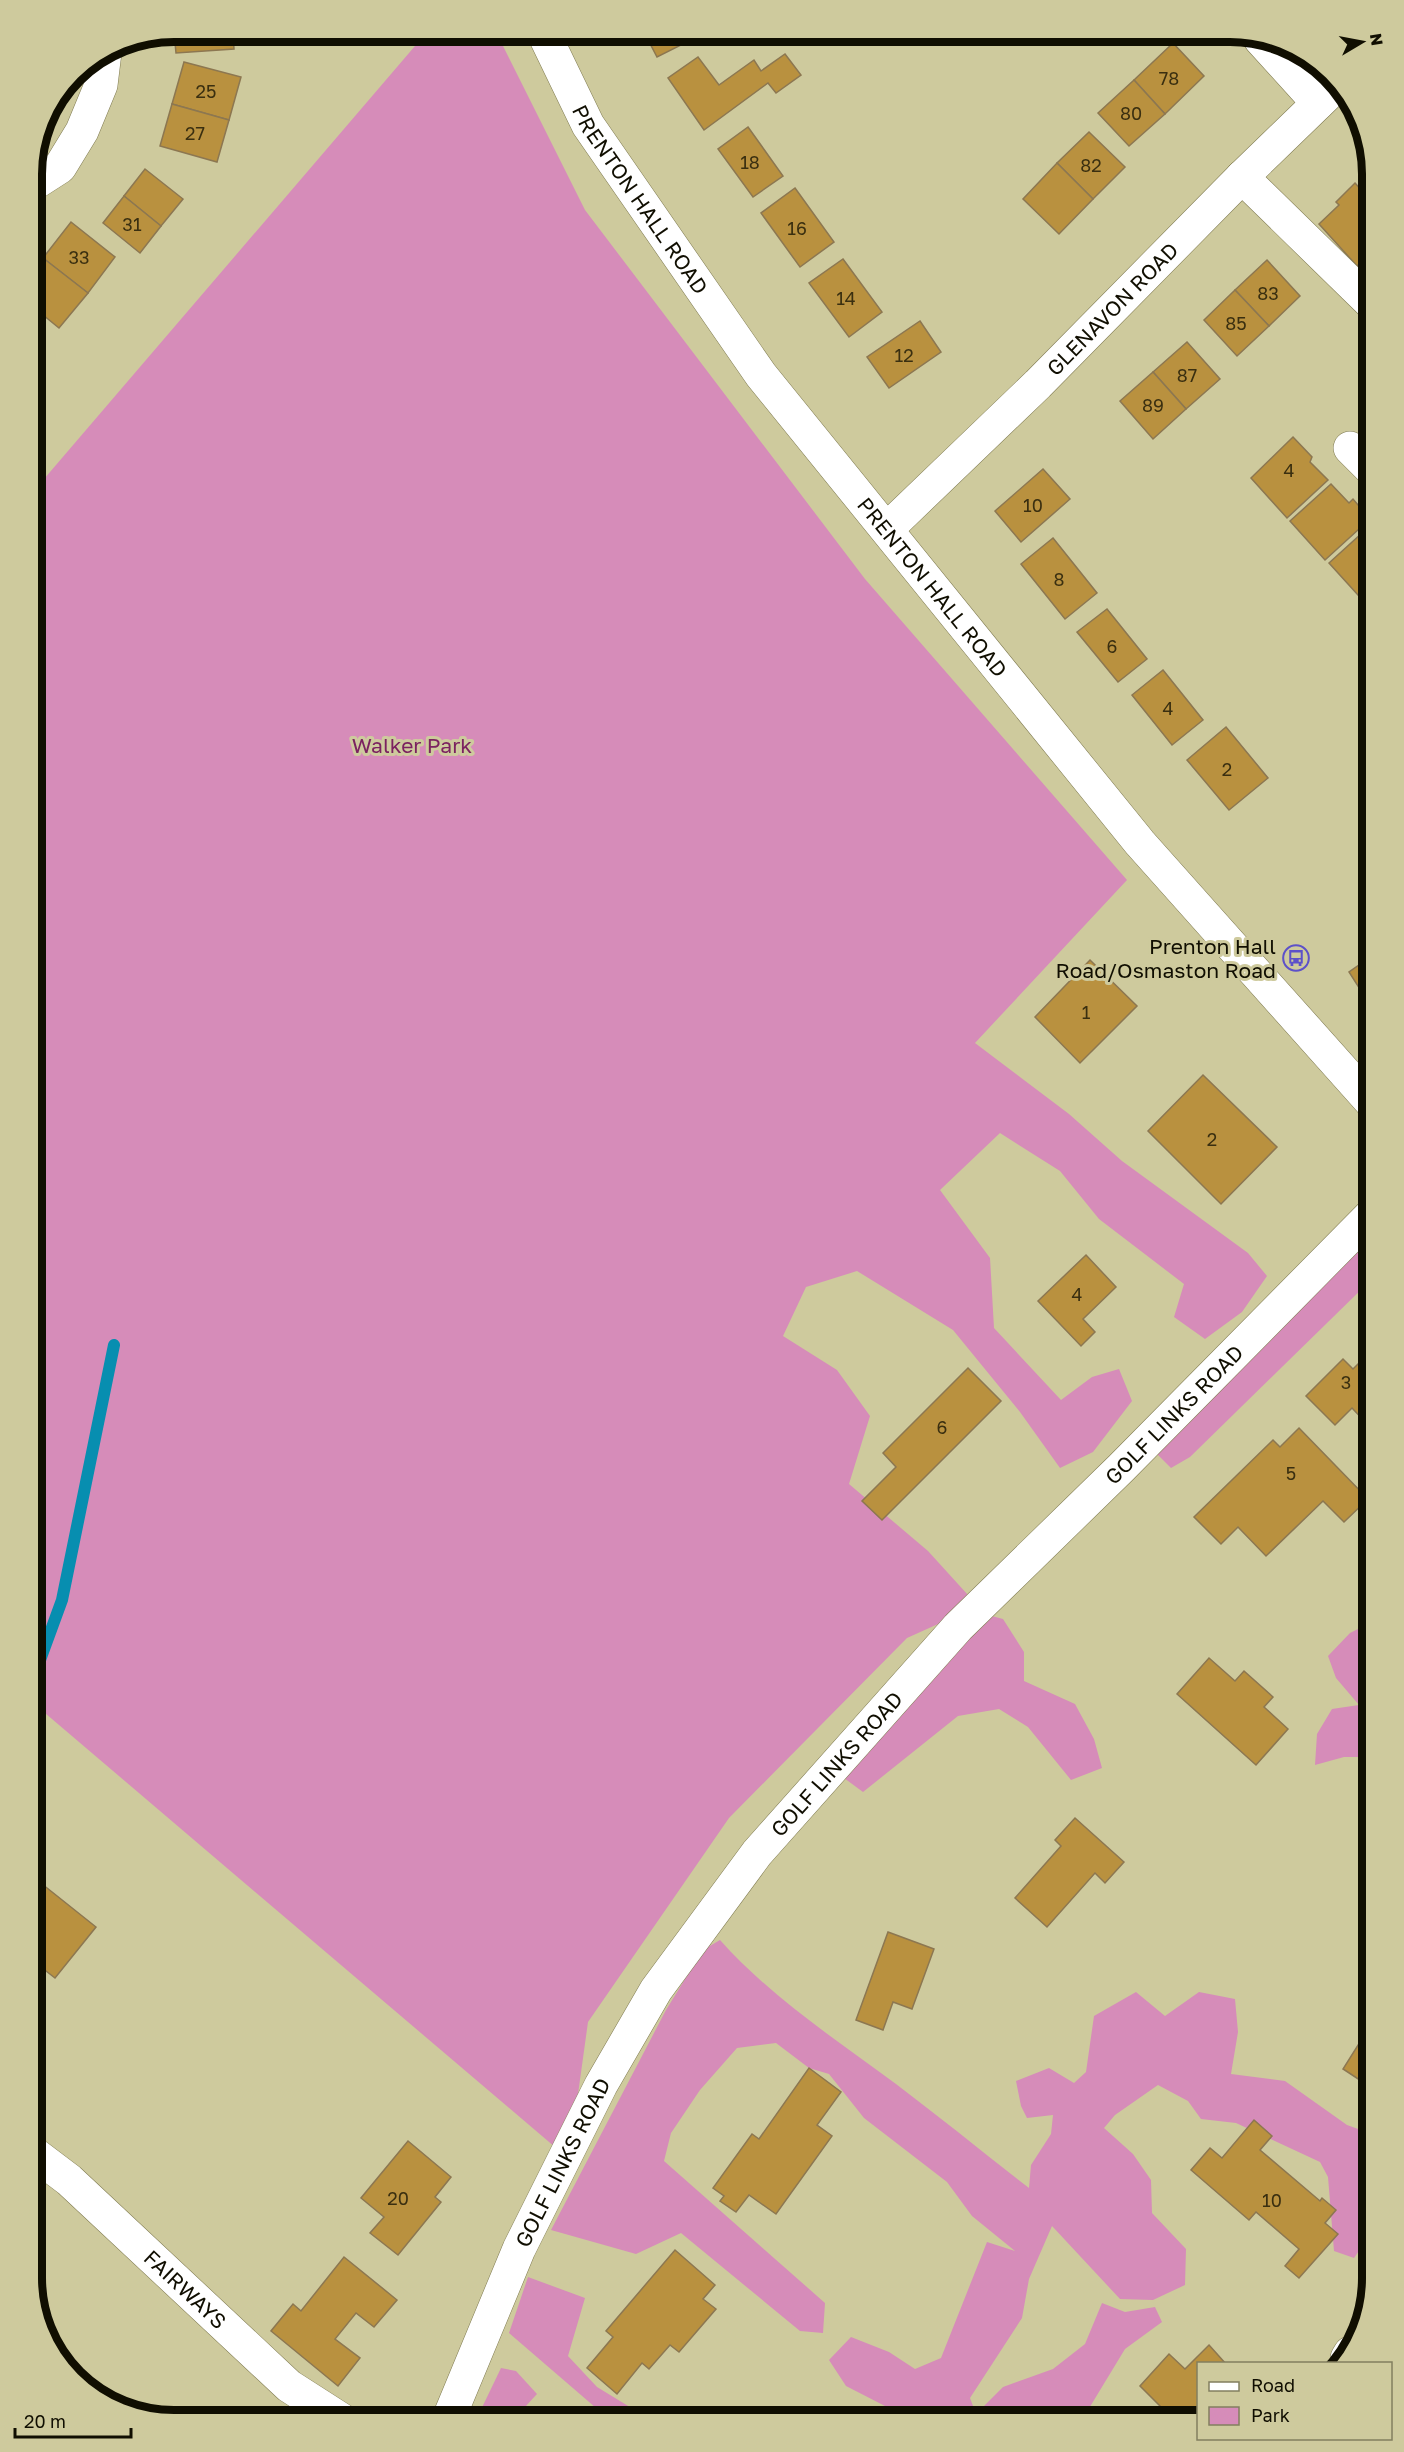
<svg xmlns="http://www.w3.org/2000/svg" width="1404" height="2452" font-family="'Golos Text',sans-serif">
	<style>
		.green { fill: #d68cb9 }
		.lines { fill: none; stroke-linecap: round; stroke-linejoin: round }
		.stream { stroke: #078eb0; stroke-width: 12 }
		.building { fill: #b9913f; stroke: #8c7751; stroke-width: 1.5 }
		.minor-casing { stroke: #7f7a50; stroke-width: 34 }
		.tertiary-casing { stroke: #7f7a50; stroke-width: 34 }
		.minor { stroke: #fff; stroke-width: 33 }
		.tertiary { stroke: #fff; stroke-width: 33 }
		.labels { text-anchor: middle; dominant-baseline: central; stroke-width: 6; stroke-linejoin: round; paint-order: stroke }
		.number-label { font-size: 18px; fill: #3a2f10 }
		.street-label { font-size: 21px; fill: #100e01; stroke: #ceca9d }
		.park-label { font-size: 21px; fill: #7b2260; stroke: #ceca9d }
		.poi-label { font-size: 21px; fill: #100e01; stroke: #ceca9d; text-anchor: end }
		.rim { fill: none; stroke: #100e01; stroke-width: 8 }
	</style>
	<rect width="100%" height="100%" fill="#ceca9d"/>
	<g class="green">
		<path d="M427 32H496L585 210 865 579 1127 880 975 1043 1069 1114 1122 1161 1248 1253 1267 1276 1242 1312 1205 1339 1174 1317 1184 1284 1099 1219 1060 1171 1000 1133 940 1190 990 1258 994 1328 1061 1400 1092 1377 1119 1369 1132 1401 1093 1452 1060 1468 1020 1412 953 1330 857 1271 806 1287 783 1336 837 1370 870 1416 849 1484 928 1551 978 1606 907 1638 729 1818 588 2022 569 2159 32 1702V493Z"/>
		<path d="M1372 1236V1279L1190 1457 1171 1468 1157 1454Z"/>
		<path d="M988 1615 1003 1619 1024 1652V1681L1075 1704 1094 1739 1102 1768 1071 1780 1028 1727 999 1709 958 1716 863 1792 844 1778Z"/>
		<path d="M1372 1622V1757H1344L1315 1765 1317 1734 1332 1709 1359 1705 1336 1678 1328 1656 1350 1633Z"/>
		<path d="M720 1940C771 1997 835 2039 896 2084 941 2118 985 2154 1029 2188L1031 2165 1051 2134 1053 2115 1027 2118 1021 2106 1016 2081 1049 2068 1074 2083 1086 2072 1094 2016 1136 1992 1165 2016 1199 1992 1235 1999 1238 2032 1231 2074 1285 2081 1347 2125 1372 2134V2232L1354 2258 1334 2251 1328 2177 1320 2162 1236 2123 1201 2119 1188 2101 1158 2085 1115 2115 1104 2128 1133 2154 1151 2180 1152 2213 1186 2249 1185 2285 1153 2300 1120 2299 1052 2226 1029 2279 1022 2318 970 2398 976 2414 1003 2387 1053 2369 1085 2344 1102 2303 1125 2312 1155 2307 1162 2322 1125 2349 1088 2410 1087 2420H900L885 2406 846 2386 829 2360 851 2337 889 2352 915 2369 941 2358 987 2242 1015 2251 972 2216 947 2182 864 2118 829 2074 809 2068 776 2043 737 2048 700 2090 671 2133 664 2161 825 2303 823 2333 800 2331 681 2233 636 2254 551 2230 666 2010 703 1950Z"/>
		<path d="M528 2277 585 2298 568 2356 597 2387 638 2412 647 2420H610L509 2333Z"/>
		<path d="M501 2368 516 2371 537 2394 513 2420H476Z"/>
	</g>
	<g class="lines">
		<path class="stream" d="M32 1682 62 1600 114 1345"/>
	</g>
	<g class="building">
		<path d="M174 32H233L234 49 176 53Z"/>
		<path d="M644 32H687L691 40 657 57Z"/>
		<path d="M1173 43 1204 76 1165 114 1134 80Z"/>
		<path d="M785 54 801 75 776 93 768 83 704 130 668 78 698 57 719 85 754 60 761 71Z"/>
		<path d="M184 62 241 77 229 120 172 104Z"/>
		<path d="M1134 80 1165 114 1129 146 1098 113Z"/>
		<path d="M172 104 229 120 217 162 160 146Z"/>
		<path d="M748 127 783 176 753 197 718 149Z"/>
		<path d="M1089 132 1125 167 1093 199 1057 163Z"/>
		<path d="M1369 160 1372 174V183L1360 168Z"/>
		<path d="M1057 163 1093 199 1059 234 1023 199Z"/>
		<path d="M145 169 183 199 161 226 124 196Z"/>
		<path d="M1355 183 1372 202V251L1357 266 1319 224 1339 205 1336 202Z"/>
		<path d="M795 188 834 242 800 267 761 213Z"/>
		<path d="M124 196 161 226 140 253 103 223Z"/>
		<path d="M71 222 115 257 88 293 43 258Z"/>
		<path d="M43 258 88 293 59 328 32 306V272Z"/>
		<path d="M843 259 882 312 849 337 809 283Z"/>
		<path d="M1267 260 1300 296 1269 326 1235 290Z"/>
		<path d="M1235 290 1269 326 1237 356 1204 320Z"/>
		<path d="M920 321 941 352 889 388 867 357Z"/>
		<path d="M1187 342 1220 379 1186 409 1153 372Z"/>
		<path d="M1153 372 1186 409 1153 439 1120 401Z"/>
		<path d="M1293 437 1312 457 1310 462 1328 480 1287 518 1251 478Z"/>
		<path d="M1043 469 1070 499 1021 542 995 511Z"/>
		<path d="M1331 484 1349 503 1353 499 1370 519 1325 560 1290 521Z"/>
		<path d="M1372 524V600L1367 605 1329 563Z"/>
		<path d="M1053 538 1097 593 1065 619 1021 564Z"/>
		<path d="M1107 609 1147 659 1118 682 1077 632Z"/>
		<path d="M1163 670 1203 720 1172 745 1132 695Z"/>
		<path d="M1226 727 1268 778 1229 810 1187 760Z"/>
		<path d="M1372 956V1008L1349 972Z"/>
		<path d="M1090 960 1137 1006 1080 1063 1035 1017Z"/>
		<path d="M1203 1075 1277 1147 1221 1204 1148 1131Z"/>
		<path d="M1086 1255 1116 1287 1083 1319 1095 1332 1081 1346 1038 1301Z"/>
		<path d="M1372 1333V1429L1352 1408 1335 1425 1306 1396 1343 1359 1353 1369 1369 1353 1361 1345Z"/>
		<path d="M968 1368 1001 1401 882 1520 862 1501 896 1467 883 1453Z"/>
		<path d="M1299 1428 1368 1499 1344 1522 1323 1501 1266 1556 1238 1527 1221 1544 1194 1517 1273 1440 1280 1447Z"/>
		<path d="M1209 1658 1235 1681 1244 1671 1273 1697 1264 1707 1288 1729 1256 1765 1177 1694Z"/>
		<path d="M1075 1818 1124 1862 1105 1883 1095 1873 1047 1927 1015 1898 1061 1846 1055 1840Z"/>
		<path d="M32 1876 96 1927 55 1978 32 1960V1952L37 1945 32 1941Z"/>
		<path d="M888 1932 934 1949 912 2009 893 2002 883 2030 856 2020Z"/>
		<path d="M1372 2023V2088L1343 2069Z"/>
		<path d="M809 2068 841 2092 817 2125 832 2136 776 2214 749 2195 736 2212 720 2201 724 2196 713 2188 752 2134 759 2139Z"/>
		<path d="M1254 2120 1272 2136 1260 2150 1320 2201 1322 2198 1336 2210 1325 2223 1338 2234 1299 2278 1285 2266 1299 2249 1256 2212 1249 2220 1191 2170 1210 2148 1222 2158Z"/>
		<path d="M408 2141 451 2177 435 2197 441 2202 398 2255 370 2233 384 2217 361 2198Z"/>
		<path d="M675 2250 715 2285 703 2299 716 2309 679 2352 670 2345 649 2369 642 2363 617 2394 587 2368 613 2337 606 2331Z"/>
		<path d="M344 2257 397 2300 374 2327 356 2313 335 2339 360 2358 338 2386 271 2331 293 2304 301 2311Z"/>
		<path d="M1209 2345 1226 2364H1198V2420H1169L1170 2416 1140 2386 1169 2354 1185 2369Z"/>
	</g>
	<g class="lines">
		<g class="minor-casing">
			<g id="minor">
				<path d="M1260 39 1318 103"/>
				<path d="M1242 177 1372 304"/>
				<path d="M32 185 60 167 82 131 101 85 105 52"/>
				<path d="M1350 448 1372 470"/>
				<path id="s1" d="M887 529 1038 384 1242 177 1336 86"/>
				<path id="s2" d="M32 2152 69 2180 289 2386 342 2420"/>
				<path d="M1347 2358 1350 2353"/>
				<path id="s3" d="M448 2420 519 2249 601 2085 656 1990 757 1853 958 1627 1121 1468 1372 1214"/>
			</g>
		</g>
		<g class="tertiary-casing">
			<g id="tertiary">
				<path id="s4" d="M543 32 588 125 761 375 1140 843 1372 1103"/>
			</g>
		</g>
		<use href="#minor" class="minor"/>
		<use href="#tertiary" class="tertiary"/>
	</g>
	<defs>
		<g id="bus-ring" transform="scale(1.35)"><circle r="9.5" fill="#ceca9d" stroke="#5d51c9" stroke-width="1.5"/><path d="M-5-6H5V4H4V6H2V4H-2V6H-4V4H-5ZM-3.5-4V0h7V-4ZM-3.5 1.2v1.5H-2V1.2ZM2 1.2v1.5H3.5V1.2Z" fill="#5d51c9"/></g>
	</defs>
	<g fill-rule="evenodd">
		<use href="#bus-ring" x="1296" y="958"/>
	</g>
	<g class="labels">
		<g class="number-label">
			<text x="1169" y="78">78</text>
			<text x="206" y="91">25</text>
			<text x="1131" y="113">80</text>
			<text x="195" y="133">27</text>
			<text x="750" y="162">18</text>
			<text x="1091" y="165">82</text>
			<text x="132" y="224">31</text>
			<text x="797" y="228">16</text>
			<text x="79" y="257">33</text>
			<text x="1268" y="293">83</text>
			<text x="846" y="298">14</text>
			<text x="1236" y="323">85</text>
			<text x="904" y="355">12</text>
			<text x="1187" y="375">87</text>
			<text x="1153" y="405">89</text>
			<text x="1289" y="470">4</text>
			<text x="1033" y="505">10</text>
			<text x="1059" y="579">8</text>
			<text x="1112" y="646">6</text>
			<text x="1168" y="708">4</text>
			<text x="1227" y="769">2</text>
			<text x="1086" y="1012">1</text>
			<text x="1212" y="1139">2</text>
			<text x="1077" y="1294">4</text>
			<text x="1346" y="1382">3</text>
			<text x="942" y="1427">6</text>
			<text x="1291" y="1473">5</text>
			<text x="398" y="2198">20</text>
			<text x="1272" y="2200">10</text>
		</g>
		<g class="street-label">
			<text stroke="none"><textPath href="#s4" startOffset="194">PRENTON HALL ROAD</textPath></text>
			<text stroke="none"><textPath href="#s1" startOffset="315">GLENAVON ROAD</textPath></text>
			<text stroke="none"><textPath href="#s4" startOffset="680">PRENTON HALL ROAD</textPath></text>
			<text stroke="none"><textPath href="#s3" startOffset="1254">GOLF LINKS ROAD</textPath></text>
			<text stroke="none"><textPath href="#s3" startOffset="768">GOLF LINKS ROAD</textPath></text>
			<text stroke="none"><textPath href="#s3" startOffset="282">GOLF LINKS ROAD</textPath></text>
			<text stroke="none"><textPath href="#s2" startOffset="206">FAIRWAYS</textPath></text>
		</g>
		<g class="park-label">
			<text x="412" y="745">Walker Park</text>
		</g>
		<g class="poi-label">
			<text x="1276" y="946">Prenton Hall<tspan x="1276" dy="24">Road/Osmaston Road</tspan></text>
		</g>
	</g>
	<path d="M0 0H1404V2452H0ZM174 42H1230A132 132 0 0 1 1362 174V2278A132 132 0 0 1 1230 2410H174A132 132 0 0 1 42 2278V174A132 132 0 0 1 174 42Z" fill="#ceca9d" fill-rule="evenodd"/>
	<path class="rim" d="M174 42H1230A132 132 0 0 1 1362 174V2278A132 132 0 0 1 1230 2410H174A132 132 0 0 1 42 2278V174A132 132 0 0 1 174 42Z"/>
	<rect x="1197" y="2362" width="195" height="78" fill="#ceca9d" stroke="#827f5f" stroke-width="1.5"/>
	<rect x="1209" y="2382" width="30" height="9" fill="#ffffff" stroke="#827f5f" stroke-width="1.5"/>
	<text x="1251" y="2392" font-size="18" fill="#100e01">Road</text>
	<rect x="1209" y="2407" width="30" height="18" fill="#d68cb9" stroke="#827f5f" stroke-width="1.5"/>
	<text x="1251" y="2422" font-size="18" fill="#100e01">Park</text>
	<g transform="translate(1362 42) rotate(80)" stroke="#ceca9d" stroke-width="4.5" paint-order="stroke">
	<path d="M0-4.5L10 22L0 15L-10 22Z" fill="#100e01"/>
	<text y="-9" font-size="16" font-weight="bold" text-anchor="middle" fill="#100e01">N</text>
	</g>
	<path d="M15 2428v9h116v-9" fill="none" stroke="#100e01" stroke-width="3"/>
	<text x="24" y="2428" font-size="18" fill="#100e01" stroke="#ceca9d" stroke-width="4.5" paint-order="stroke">20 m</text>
</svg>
